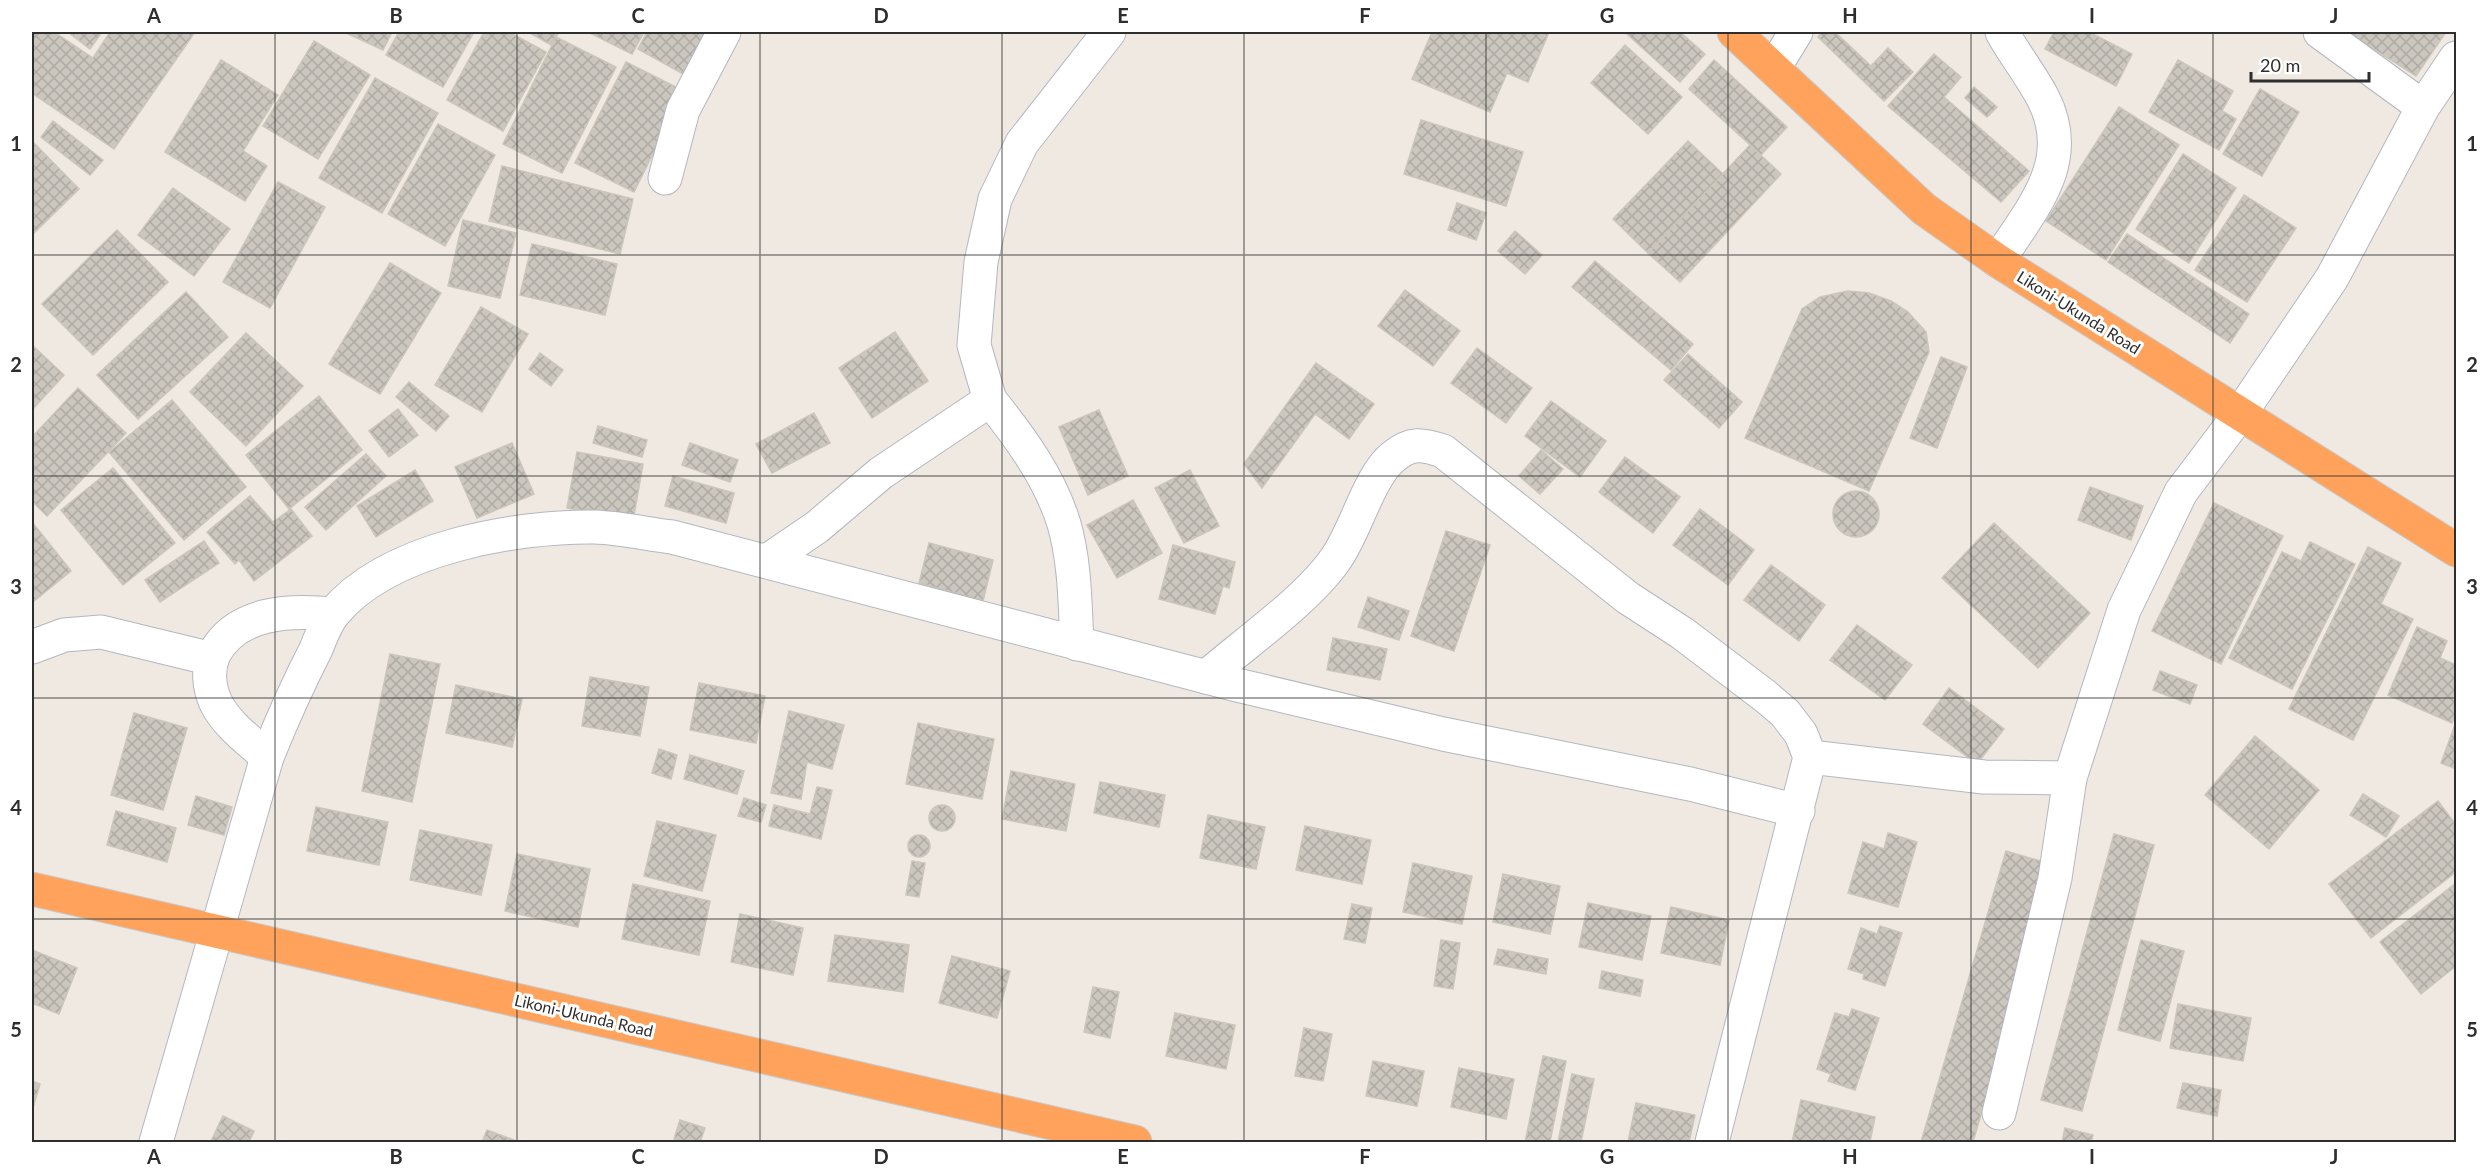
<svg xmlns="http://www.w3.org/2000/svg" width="2488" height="1174" font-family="Lato,sans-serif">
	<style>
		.building { fill: url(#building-cross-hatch); stroke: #cbc5ba; stroke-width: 1.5 }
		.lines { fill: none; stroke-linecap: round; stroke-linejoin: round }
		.minor-casing { stroke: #b4b7c1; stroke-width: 35 }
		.highway-casing { stroke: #c9c9c9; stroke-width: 35 }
		.minor { stroke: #fff; stroke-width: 33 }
		.highway { stroke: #ffa35c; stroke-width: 33 }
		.grid { fill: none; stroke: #2e2e2e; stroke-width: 1.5; stroke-opacity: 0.55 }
		.labels { text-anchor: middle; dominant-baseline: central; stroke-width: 6; stroke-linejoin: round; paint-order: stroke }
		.street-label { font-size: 16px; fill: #2e2e2e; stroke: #fff }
		.neatline { fill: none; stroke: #2e2e2e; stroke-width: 2 }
		.grid-label { font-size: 20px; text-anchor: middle; font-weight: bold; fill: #2e2e2e }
	</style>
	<defs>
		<pattern id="building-cross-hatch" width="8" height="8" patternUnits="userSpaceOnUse" patternTransform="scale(1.5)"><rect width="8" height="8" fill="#cbc7bf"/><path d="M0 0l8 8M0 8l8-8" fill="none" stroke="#afaba4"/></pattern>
	</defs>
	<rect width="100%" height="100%" fill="#efe9e1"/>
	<g class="building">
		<path d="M32 32H54L93 58 110 32H195L114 149 32 93Z"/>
		<path d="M71 32H102L90 49 69 33Z"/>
		<path d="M344 32H392L383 50Z"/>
		<path d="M399 32H474L443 87 386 55Z"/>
		<path d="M484 32H509L546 52 503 131 447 100Z"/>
		<path d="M528 32H559L551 45Z"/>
		<path d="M588 32H644L632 54Z"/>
		<path d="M647 32H718L692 79 638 49Z"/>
		<path d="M1432 32H1549L1528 82 1507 73 1490 112 1412 79Z"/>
		<path d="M1629 32H1680L1705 54 1680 82 1627 34Z"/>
		<path d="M1823 32H1835L1871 66 1888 48 1913 72 1884 101 1818 37Z"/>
		<path d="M2054 32H2089L2132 54 2116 86 2045 49Z"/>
		<path d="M2347 32H2446L2416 76Z"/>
		<path d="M556 37 616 67 562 173 503 144Z"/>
		<path d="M314 41 370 75 318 159 263 126Z"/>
		<path d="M1625 45 1682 97 1648 134 1591 83Z"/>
		<path d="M1934 54 1961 77 1944 97 2029 171 2001 202 1888 106Z"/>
		<path d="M221 60 278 95 243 151 267 166 245 201 165 152Z"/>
		<path d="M1714 60 1787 127 1761 155 1689 89Z"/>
		<path d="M2178 60 2233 91 2222 111 2236 119 2219 150 2149 112Z"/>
		<path d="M626 62 684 91 634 192 575 163Z"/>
		<path d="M375 78 438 113 382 213 319 178Z"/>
		<path d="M1974 87 1997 107 1987 117 1965 98Z"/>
		<path d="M2260 89 2299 112 2262 176 2223 154Z"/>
		<path d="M2119 107 2179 145 2106 260 2046 221Z"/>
		<path d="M1421 120 1523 152 1506 206 1404 174Z"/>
		<path d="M53 121 103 160 90 175 41 137Z"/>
		<path d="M438 124 495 155 445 246 388 214Z"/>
		<path d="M1688 141 1723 174 1648 253 1613 219Z"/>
		<path d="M34 143 79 189 32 235V146Z"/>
		<path d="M1750 145 1781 174 1680 282 1648 253Z"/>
		<path d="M2183 154 2236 188 2189 263 2136 229Z"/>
		<path d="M502 166 633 199 620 254 489 221Z"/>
		<path d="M278 182 325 207 270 308 223 282Z"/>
		<path d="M173 188 230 229 194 276 138 235Z"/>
		<path d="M2244 195 2296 228 2247 302 2195 270Z"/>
		<path d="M1457 203 1486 213 1476 240 1448 230Z"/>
		<path d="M463 220 516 233 500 298 448 286Z"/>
		<path d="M117 230 168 282 93 355 42 304Z"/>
		<path d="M1515 231 1542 255 1525 274 1498 251Z"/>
		<path d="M2127 234 2249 314 2230 343 2108 262Z"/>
		<path d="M532 244 617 264 605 315 520 295Z"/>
		<path d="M1595 261 1693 344 1671 370 1572 287Z"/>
		<path d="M390 263 441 293 380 394 329 364Z"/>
		<path d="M1405 290 1460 331 1433 366 1378 326Z"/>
		<path d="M1848 291 1869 293 1891 301 1908 312 1926 332 1929 352 1869 491 1745 438 1802 309 1820 297Z"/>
		<path d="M186 292 228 337 138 419 97 375Z"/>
		<path d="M481 307 528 334 482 412 435 385Z"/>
		<path d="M895 332 928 381 872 418 839 368Z"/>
		<path d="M246 333 303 386 246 446 190 392Z"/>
		<path d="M32 345 64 375 32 410Z"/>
		<path d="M1477 348 1532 388 1506 423 1451 383Z"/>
		<path d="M540 353 563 370 551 386 529 369Z"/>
		<path d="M1688 354 1742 402 1719 428 1664 380Z"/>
		<path d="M1941 357 1967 367 1937 448 1910 438Z"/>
		<path d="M1316 363 1374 404 1349 439 1315 414 1262 488 1244 464Z"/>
		<path d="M409 382 449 416 436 431 396 397Z"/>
		<path d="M78 388 126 433 47 516 32 501V437Z"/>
		<path d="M319 396 362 450 289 509 246 455Z"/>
		<path d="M172 400 246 487 184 540 109 452Z"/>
		<path d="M1551 401 1606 441 1580 477 1525 436Z"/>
		<path d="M398 409 418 435 389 457 369 431Z"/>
		<path d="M1099 410 1128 476 1088 495 1059 427Z"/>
		<path d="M814 413 830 443 772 473 756 444Z"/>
		<path d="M598 426 647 440 642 457 593 443Z"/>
		<path d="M512 443 534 494 477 518 455 467Z"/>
		<path d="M690 443 738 460 730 482 682 465Z"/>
		<path d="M1541 450 1563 469 1540 494 1519 476Z"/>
		<path d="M577 452 643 464 633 521 567 508Z"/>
		<path d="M366 454 386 476 326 530 305 507Z"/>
		<path d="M1625 457 1680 497 1653 533 1599 492Z"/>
		<path d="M113 468 175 543 123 585 61 510Z"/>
		<path d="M415 470 433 501 376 537 357 506Z"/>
		<path d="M1190 470 1219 526 1184 543 1155 488Z"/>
		<path d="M673 476 734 493 726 523 665 506Z"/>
		<path d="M2090 487 2143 506 2131 540 2078 520Z"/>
		<circle cx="1856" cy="514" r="23"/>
		<path d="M250 496 273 522 291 509 312 536 254 581 239 560 235 564 207 532Z"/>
		<path d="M1133 500 1162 553 1117 578 1087 525Z"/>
		<path d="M2214 503 2283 536 2221 664 2152 631Z"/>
		<path d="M1700 509 1754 550 1728 585 1673 545Z"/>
		<path d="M32 522 71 571 34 601 32 597Z"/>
		<path d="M1994 523 2090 613 2038 668 1942 578Z"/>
		<path d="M1446 531 1490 545 1454 651 1411 636Z"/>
		<path d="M204 541 219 563 160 602 145 580Z"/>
		<path d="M2310 542 2355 564 2292 689 2229 658 2282 552 2301 561Z"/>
		<path d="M929 543 993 560 983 601 919 583Z"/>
		<path d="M1173 545 1235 562 1229 588 1223 586 1215 614 1159 599Z"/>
		<path d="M2368 547 2401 563 2381 604 2413 619 2353 740 2289 709Z"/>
		<path d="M1771 565 1825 605 1799 641 1744 600Z"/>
		<path d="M1368 597 1409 611 1399 640 1358 627Z"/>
		<path d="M1857 625 1912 665 1885 700 1830 660Z"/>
		<path d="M2417 627 2447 641 2440 658 2456 665V713L2452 723 2388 695Z"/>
		<path d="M1333 638 1387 649 1380 680 1327 670Z"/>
		<path d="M390 654 440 664 412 802 362 791Z"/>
		<path d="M2160 671 2197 685 2190 704 2153 690Z"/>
		<path d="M590 677 649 687 640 736 582 726Z"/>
		<path d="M699 683 765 696 756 743 690 730Z"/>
		<path d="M456 685 522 699 512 747 446 733Z"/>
		<path d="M1949 688 2004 729 1977 764 1923 724Z"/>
		<path d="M789 711 844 725 832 769 807 762 801 799 771 793Z"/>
		<path d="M134 713 187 728 163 810 111 795Z"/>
		<path d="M2456 722V769L2441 763Z"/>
		<path d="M918 723 994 739 982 799 906 784Z"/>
		<path d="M2255 736 2319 790 2269 849 2205 795Z"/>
		<path d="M659 749 677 755 671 779 652 773Z"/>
		<path d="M690 755 744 771 737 794 684 779Z"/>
		<path d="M1011 771 1075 784 1066 831 1002 819Z"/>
		<path d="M1100 782 1165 795 1159 827 1094 813Z"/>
		<path d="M817 787 832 790 821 839 769 826 774 805 810 814Z"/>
		<path d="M2363 794 2399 816 2386 837 2350 815Z"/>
		<path d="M196 796 232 807 224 835 188 825Z"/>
		<path d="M744 798 766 805 761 822 738 816Z"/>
		<path d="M2438 801 2456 825V872L2371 938 2329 884Z"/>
		<circle cx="942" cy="818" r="13"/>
		<path d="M316 807 388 822 379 865 307 851Z"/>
		<path d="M116 811 176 828 167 862 107 845Z"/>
		<path d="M1208 815 1265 827 1256 869 1200 858Z"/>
		<path d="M657 821 716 835 702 891 644 876Z"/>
		<path d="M1305 826 1371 840 1362 884 1296 870Z"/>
		<path d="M420 830 492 845 481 895 410 880Z"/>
		<path d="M1888 833 1917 842 1898 907 1848 893 1863 842 1884 849Z"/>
		<path d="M2114 834 2154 845 2082 1111 2041 1100Z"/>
		<circle cx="919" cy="846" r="11"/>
		<path d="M2006 851 2054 865 1973 1142H1921Z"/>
		<path d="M517 854 590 869 578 927 505 911Z"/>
		<path d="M912 861 925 863 919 897 906 895Z"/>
		<path d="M1413 863 1472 876 1462 924 1403 912Z"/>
		<path d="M1503 874 1560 886 1550 934 1493 922Z"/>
		<path d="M2456 883V966L2421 994 2380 942Z"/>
		<path d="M633 884 710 901 699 955 622 939Z"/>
		<path d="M1588 903 1651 916 1642 960 1579 947Z"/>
		<path d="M1352 904 1372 908 1365 943 1344 939Z"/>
		<path d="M1671 907 1729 920 1720 965 1661 953Z"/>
		<path d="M740 914 803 928 793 975 731 962Z"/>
		<path d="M1880 926 1902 933 1885 986 1863 979 1864 974 1848 969 1861 928 1877 934Z"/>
		<path d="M835 935 909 945 903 992 828 981Z"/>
		<path d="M1441 940 1460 943 1453 989 1434 986Z"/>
		<path d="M2141 940 2184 951 2160 1041 2118 1030Z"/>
		<path d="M1498 949 1548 959 1546 974 1494 964Z"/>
		<path d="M32 950 77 968 59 1014 32 1003Z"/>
		<path d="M952 956 1010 971 997 1018 939 1003Z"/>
		<path d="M1602 971 1643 980 1640 996 1599 988Z"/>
		<path d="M1093 987 1119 992 1110 1038 1084 1032Z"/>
		<path d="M2178 1004 2251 1018 2243 1061 2170 1048Z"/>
		<path d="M1852 1009 1879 1018 1855 1090 1828 1081 1831 1074 1817 1069 1835 1013 1849 1017Z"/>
		<path d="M1175 1013 1235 1025 1226 1069 1166 1056Z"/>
		<path d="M1304 1028 1332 1034 1323 1081 1295 1076Z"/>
		<path d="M1543 1056 1566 1061 1550 1142H1525Z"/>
		<path d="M1373 1061 1424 1071 1417 1106 1366 1096Z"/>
		<path d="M1459 1068 1514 1079 1506 1119 1451 1107Z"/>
		<path d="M1572 1074 1594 1079 1581 1142H1558Z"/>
		<path d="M32 1081 40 1084 32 1111Z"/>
		<path d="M2183 1083 2221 1090 2217 1116 2177 1108Z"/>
		<path d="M1801 1100 1875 1117 1870 1142H1792Z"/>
		<path d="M1636 1103 1695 1115 1689 1142H1628Z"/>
		<path d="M223 1116 254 1131 249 1142 211 1141Z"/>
		<path d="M680 1120 705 1128 700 1142H685L674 1139Z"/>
		<path d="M2065 1128 2093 1135 2091 1142H2062Z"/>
		<path d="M487 1130 519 1142H482Z"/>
	</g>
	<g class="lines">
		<g class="minor-casing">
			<g id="minor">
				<path d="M2320 32 2423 107"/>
				<path d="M1774 68 1796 32"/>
				<path d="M665 178 683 110 724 32"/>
				<path d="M1998 261C2031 209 2076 162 2043 98 2031 75 2014 54 2002 32"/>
				<path d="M990 400 974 345 981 262 995 199 1022 143 1109 32"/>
				<path d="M767 561 817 527 881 473 990 400C1020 437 1050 478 1064 524 1075 562 1075 604 1077 644"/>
				<path d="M32 647 64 635 101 632 212 659"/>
				<path d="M1206 677C1244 644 1307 600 1335 560 1355 533 1369 476 1393 457 1411 442 1422 444 1443 451L1628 598 1682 633 1765 696 1785 713 1801 734 1810 757 1712 1142"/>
				<path d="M267 757C250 741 227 725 216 703 209 688 207 669 214 654 237 611 290 610 333 614"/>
				<path d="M1810 757 1984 777 2070 778 2124 610 2181 492 2240 414 2332 278 2423 107 2456 58"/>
				<path d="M1999 1113 2055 878 2070 778"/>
				<path d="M156 1142 267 757C282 720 298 684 316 649 321 637 326 622 334 613 388 548 515 526 595 527 621 528 647 534 672 537L1237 685 1443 734 1690 784 1798 811"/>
			</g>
		</g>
		<g class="highway-casing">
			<g id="highway">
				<path d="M1734 32 1924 209 1998 261 2456 550"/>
				<path d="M32 889 1135 1142"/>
			</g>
		</g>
		<use href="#minor" class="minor"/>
		<use href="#highway" class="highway"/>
	</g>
	<path class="grid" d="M275 32V1142M517 32V1142M760 32V1142M1002 32V1142M1244 32V1142M1486 32V1142M1728 32V1142M1971 32V1142M2213 32V1142M32 255H2456M32 476H2456M32 698H2456M32 919H2456"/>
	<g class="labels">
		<g class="street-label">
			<text transform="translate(2079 312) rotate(32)">Likoni-Ukunda Road</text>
			<text transform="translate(584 1015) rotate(13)">Likoni-Ukunda Road</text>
		</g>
	</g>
	<rect width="2488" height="1174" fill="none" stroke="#ffffff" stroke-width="66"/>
	<path d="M2251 72v9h118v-9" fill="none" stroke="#2e2e2e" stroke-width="3"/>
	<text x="2260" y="72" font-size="18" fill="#2e2e2e" stroke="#ffffff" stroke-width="4.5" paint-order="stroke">20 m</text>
	<rect x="33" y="33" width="2422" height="1108" class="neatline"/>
	<g class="grid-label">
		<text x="154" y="23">A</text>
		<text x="396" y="23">B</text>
		<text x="638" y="23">C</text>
		<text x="881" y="23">D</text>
		<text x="1123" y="23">E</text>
		<text x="1365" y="23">F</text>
		<text x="1607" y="23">G</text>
		<text x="1850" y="23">H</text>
		<text x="2092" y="23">I</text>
		<text x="2334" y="23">J</text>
		<text x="16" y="151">1</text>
		<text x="2472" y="151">1</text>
		<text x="16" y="372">2</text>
		<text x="2472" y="372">2</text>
		<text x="16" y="594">3</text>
		<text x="2472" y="594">3</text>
		<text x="16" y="815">4</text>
		<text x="2472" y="815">4</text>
		<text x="16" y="1037">5</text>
		<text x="2472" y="1037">5</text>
		<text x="154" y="1164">A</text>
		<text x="396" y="1164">B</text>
		<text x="638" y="1164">C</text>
		<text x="881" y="1164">D</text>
		<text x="1123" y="1164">E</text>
		<text x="1365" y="1164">F</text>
		<text x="1607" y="1164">G</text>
		<text x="1850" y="1164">H</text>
		<text x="2092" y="1164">I</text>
		<text x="2334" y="1164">J</text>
	</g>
</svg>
